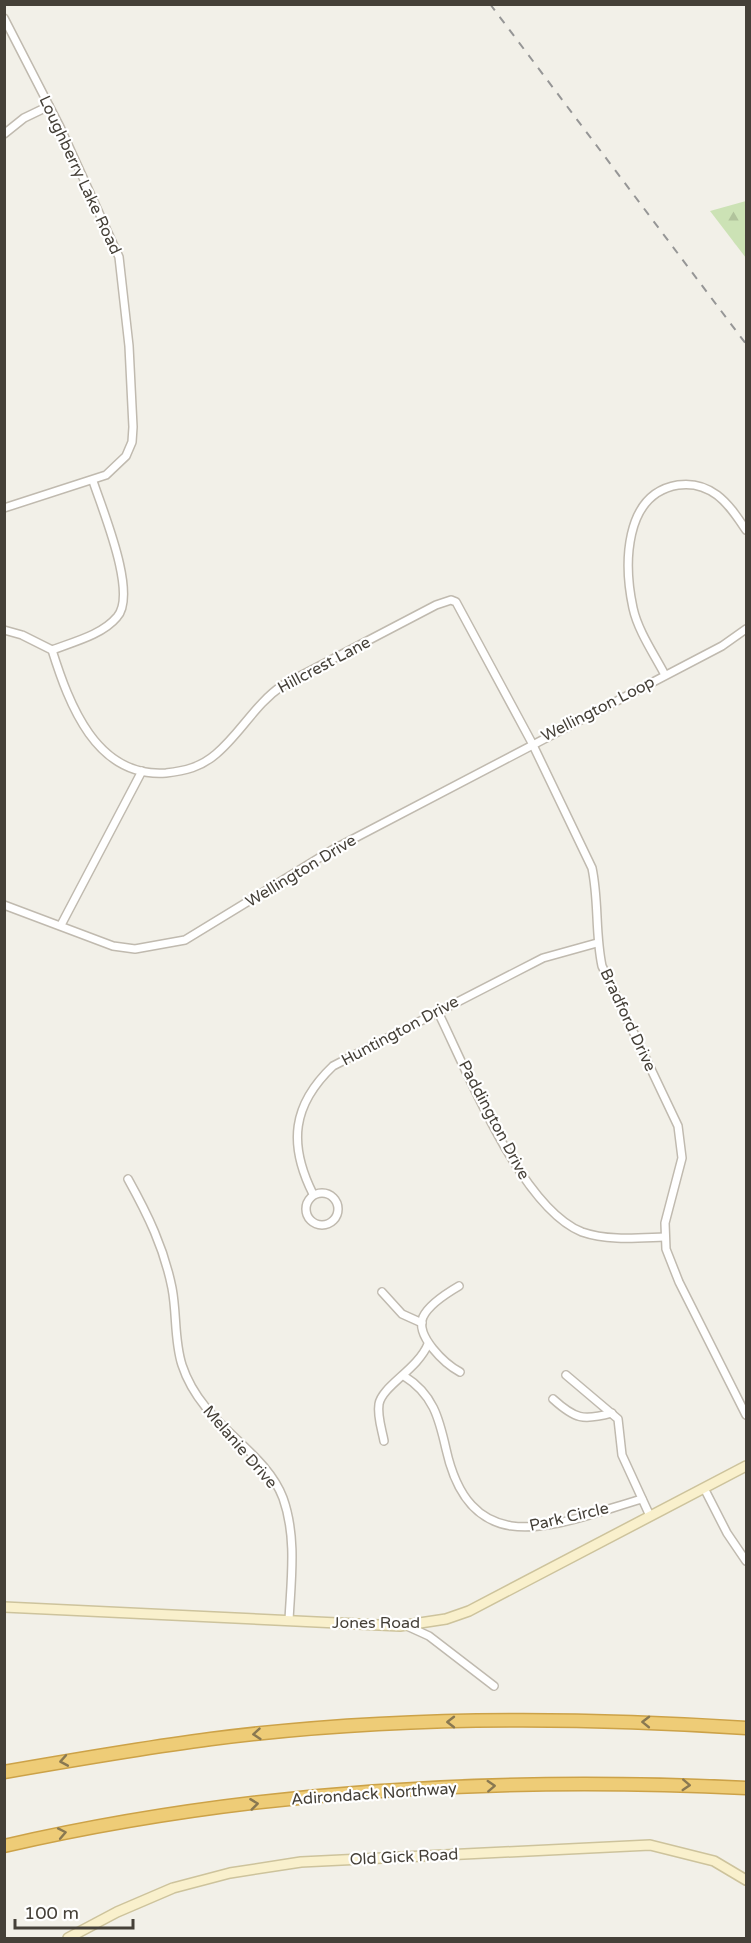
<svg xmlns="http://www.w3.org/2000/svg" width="751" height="1943" font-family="'Varela Round',sans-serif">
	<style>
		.forest { fill: url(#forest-firs) }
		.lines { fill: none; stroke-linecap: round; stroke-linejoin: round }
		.street-casing { stroke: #c0baaf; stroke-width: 10 }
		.secondary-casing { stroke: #cdc39c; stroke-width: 12 }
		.highway-casing { stroke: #cca248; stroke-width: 15 }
		.street { stroke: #fff; stroke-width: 7 }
		.secondary { stroke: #f9f0cc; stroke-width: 9 }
		.highway { stroke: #ec7; stroke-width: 12 }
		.rail { stroke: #969696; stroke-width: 2; stroke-dasharray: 8 8; stroke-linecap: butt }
		.oneway { stroke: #897851 }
		.labels { text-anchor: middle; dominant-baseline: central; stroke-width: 4.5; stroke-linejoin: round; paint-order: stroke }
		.street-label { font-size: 16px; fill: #454038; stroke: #fff }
	</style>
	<defs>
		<pattern id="forest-firs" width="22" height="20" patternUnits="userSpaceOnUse" patternTransform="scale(1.5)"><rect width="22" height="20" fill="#cce2b5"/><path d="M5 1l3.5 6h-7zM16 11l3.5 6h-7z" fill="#b1c39c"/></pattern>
	</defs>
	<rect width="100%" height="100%" fill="#f2f0e8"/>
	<path class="forest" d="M746 201V258L710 211Z"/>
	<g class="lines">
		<g class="street-casing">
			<g id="street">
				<path d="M4 18 60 127 119 257 129 346 133 427 132 442 126 456 106 475 4 508"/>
				<path d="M4 134 24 118 49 106"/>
				<path d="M4 630 22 635 52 650C69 704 96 778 166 773 185 771 201 767 216 754 241 733 255 704 283 685L436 605 451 600 456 602 532 743 592 868C599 901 595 933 602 966L678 1126 682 1158 665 1223 666 1249 679 1282 746 1415"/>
				<path d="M52 650C73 642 102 635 117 617 138 594 102 509 93 481"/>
				<path d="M665 675C654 654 638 631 633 608 624 566 623 494 678 485 692 483 705 486 717 495 729 504 738 518 746 530"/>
				<path d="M4 905 113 946 135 949 185 940 332 850 722 646 746 629"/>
				<path d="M61 925 142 771"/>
				<path d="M438 1012C467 1071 521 1208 582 1232 608 1241 637 1238 664 1237"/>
				<path d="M128 1179C148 1215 164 1248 172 1288 177 1314 174 1340 182 1365 202 1426 264 1448 283 1498 297 1537 291 1580 289 1620"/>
				<circle cx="322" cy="1209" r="16"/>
				<path d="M313 1194C288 1144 292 1105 333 1066L543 958 597 943"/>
				<path d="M459 1286C447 1293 429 1304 423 1317 415 1336 445 1364 460 1372"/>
				<path d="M382 1292 402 1314 422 1323"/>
				<path d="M566 1375 618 1419 622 1455 650 1516"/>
				<path d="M404 1376C433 1394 439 1418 446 1449 472 1567 561 1522 642 1499"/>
				<path d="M553 1399C575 1419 583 1421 612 1413"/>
				<path d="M384 1441C382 1430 377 1416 379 1404 382 1386 418 1369 428 1344"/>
				<path d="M704 1488 727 1533 746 1561"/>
				<path d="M407 1626 429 1636 494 1686"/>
			</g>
		</g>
		<g class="secondary-casing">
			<g id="secondary">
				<path d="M4 1607 400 1626 446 1619 469 1611 746 1466"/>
				<path d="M68 1938 117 1912 173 1888 230 1873 301 1862 650 1845 714 1861 746 1880"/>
			</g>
		</g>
		<g class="highway-casing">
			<g id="highway">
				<path d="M4 1772C73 1760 142 1748 211 1739 388 1716 569 1716 746 1728"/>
				<path d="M4 1846C246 1790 499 1776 746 1788"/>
			</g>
		</g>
		<use href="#street" class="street"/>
		<use href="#secondary" class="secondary"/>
		<use href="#highway" class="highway"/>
		<path class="rail" d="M490 4 746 344"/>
	</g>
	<defs><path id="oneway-chevron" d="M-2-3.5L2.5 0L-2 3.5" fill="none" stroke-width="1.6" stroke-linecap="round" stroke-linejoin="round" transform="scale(1.5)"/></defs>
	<g class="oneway">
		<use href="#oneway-chevron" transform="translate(451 1722) rotate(180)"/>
		<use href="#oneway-chevron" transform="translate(646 1722) rotate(-179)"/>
		<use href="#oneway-chevron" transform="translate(257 1734) rotate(175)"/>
		<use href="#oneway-chevron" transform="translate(64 1761) rotate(170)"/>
		<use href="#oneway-chevron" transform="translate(686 1785) rotate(3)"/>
		<use href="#oneway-chevron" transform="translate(491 1786) rotate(-3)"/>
		<use href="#oneway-chevron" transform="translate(254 1804) rotate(-7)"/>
		<use href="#oneway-chevron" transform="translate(62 1833) rotate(-11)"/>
	</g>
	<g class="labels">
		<g class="street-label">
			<text transform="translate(80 175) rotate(65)">Loughberry Lake Road</text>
			<text transform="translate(324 665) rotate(-28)">Hillcrest Lane</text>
			<text transform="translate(598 709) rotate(-27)">Wellington Loop</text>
			<text transform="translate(301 871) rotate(-31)">Wellington Drive</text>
			<text transform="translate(628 1020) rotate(65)">Bradford Drive</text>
			<text transform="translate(400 1031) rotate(-28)">Huntington Drive</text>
			<text transform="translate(494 1120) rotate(62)">Paddington Drive</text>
			<text transform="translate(240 1447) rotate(49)">Melanie Drive</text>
			<text transform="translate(569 1517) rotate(-13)">Park Circle</text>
			<text x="376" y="1623">Jones Road</text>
			<text transform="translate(374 1794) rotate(-4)">Adirondack Northway</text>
			<text transform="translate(404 1857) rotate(-3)">Old Gick Road</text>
		</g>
	</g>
	<rect width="751" height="1943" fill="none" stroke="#454038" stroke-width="12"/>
	<path d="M15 1919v9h118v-9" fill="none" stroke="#454038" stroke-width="3"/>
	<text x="24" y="1919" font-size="18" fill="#454038" stroke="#ffffff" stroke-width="4.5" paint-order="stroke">100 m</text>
</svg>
